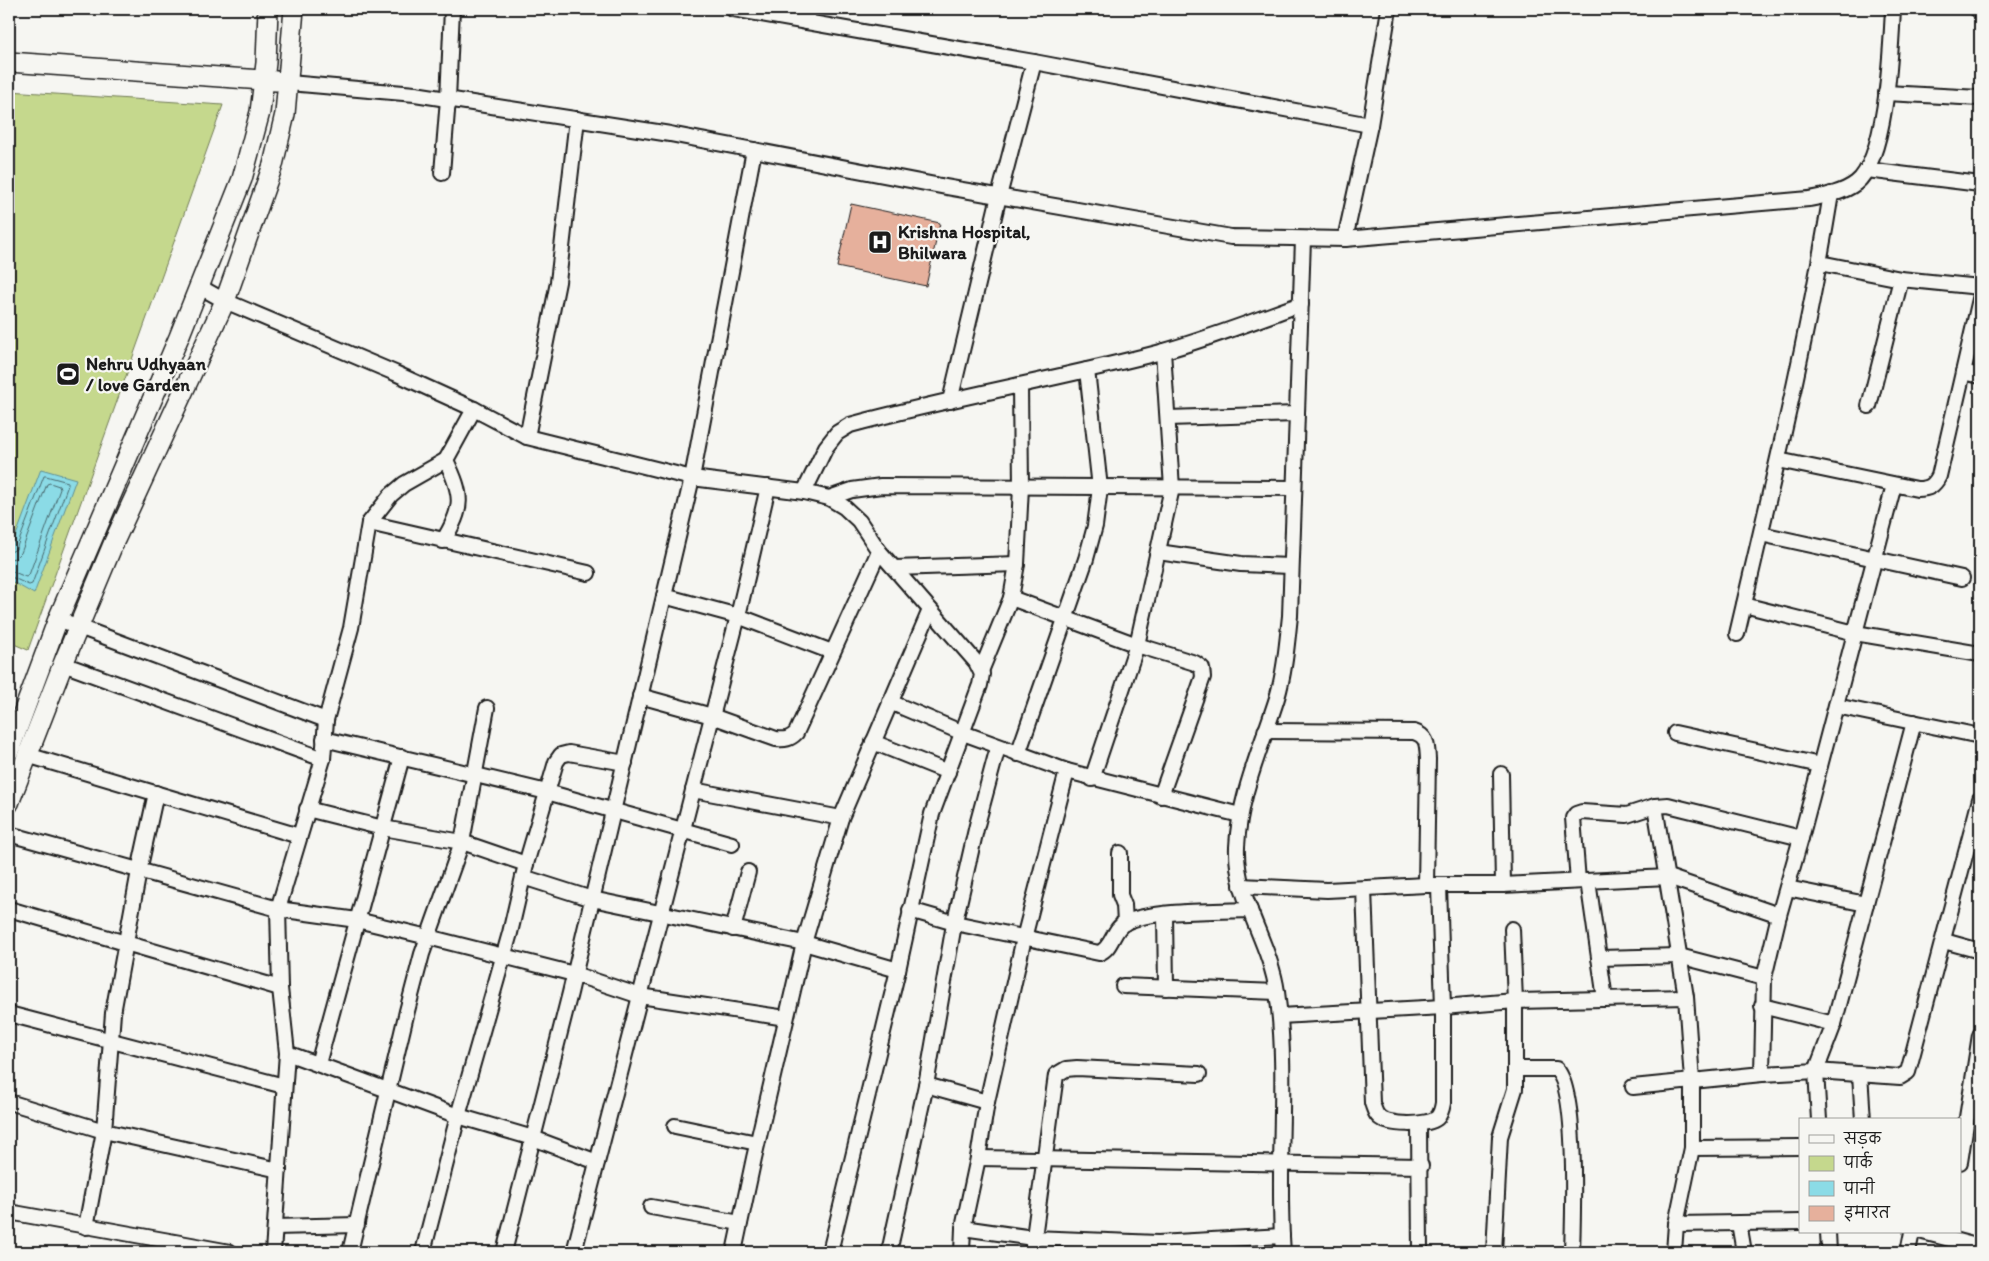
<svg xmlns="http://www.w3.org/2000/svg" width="1989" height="1261" font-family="Itim,'Playpen Sans Deva',sans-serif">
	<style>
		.green { fill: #c5d88d; stroke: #707a54 }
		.water { fill: #8bdbe6; stroke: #5f8f95 }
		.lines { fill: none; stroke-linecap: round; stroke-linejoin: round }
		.shore { stroke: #48686d; stroke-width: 1 }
		.building { fill: #e6b09c; stroke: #1c1c1c }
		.street-casing { stroke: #1c1c1c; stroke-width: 18 }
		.secondary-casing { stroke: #1c1c1c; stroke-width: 22 }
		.street { stroke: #f6f6f2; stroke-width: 14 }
		.secondary { stroke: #f6f6f2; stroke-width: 19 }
		.labels { text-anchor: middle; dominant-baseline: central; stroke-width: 4.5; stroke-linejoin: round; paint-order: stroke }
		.poi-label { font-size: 18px; font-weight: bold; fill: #1c1c1c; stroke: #f6f6f2; text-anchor: start }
	</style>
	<rect width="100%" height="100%" fill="#f6f6f2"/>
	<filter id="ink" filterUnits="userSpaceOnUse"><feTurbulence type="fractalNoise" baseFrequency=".02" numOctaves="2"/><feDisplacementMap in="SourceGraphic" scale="10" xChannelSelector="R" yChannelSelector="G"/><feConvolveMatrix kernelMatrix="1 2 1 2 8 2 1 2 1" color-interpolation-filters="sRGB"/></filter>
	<g filter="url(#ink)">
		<path class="green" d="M9 91 223 105 28 650 9 642Z"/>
		<path class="water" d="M41 469 76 479 34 594 9 580V554Z"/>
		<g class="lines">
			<g class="shore">
				<path d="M9 553 16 549 44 476H46L68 482V485L32 584 29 585 9 576"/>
				<path d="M9 559 16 558 21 553 47 484 50 483 59 486 60 489 29 575 26 577 9 570"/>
			</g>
		</g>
		<path class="building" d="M851 204 940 223 926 286 837 267Z"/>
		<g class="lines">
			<g class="street-casing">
				<g id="street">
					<path d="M733 9 1034 62 1370 125"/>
					<path d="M1977 9H1980"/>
					<path d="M807 22 809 9"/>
					<path d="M289 83 415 94 670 134 946 187 1231 237 1345 239 1809 199C1825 196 1843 193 1856 183 1887 159 1891 47 1893 9"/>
					<path d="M1886 93 1980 98"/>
					<path d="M1867 170 1980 184"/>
					<path d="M442 173 448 99 452 9"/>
					<path d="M1345 239 1370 125 1389 9"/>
					<path d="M1820 263 1901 279 1980 287"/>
					<path d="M200 287 225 301 395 373 474 409 527 437 692 478 754 150"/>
					<path d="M1963 372 1980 376"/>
					<path d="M950 401 999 196 1034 62"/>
					<path d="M1869 406 1901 279"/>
					<path d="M1168 418 1297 414"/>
					<path d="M527 437 558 282 577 119"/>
					<path d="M1778 460 1917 489C1929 489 1934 486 1939 476L1980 299"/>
					<path d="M804 492 826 447 837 433 850 425C953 397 1058 379 1161 352 1208 339 1254 321 1301 304"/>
					<path d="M829 498 852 490 881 486 1294 488"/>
					<path d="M369 523 588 573"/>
					<path d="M1761 534 1962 578"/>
					<path d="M443 541C464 507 463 496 446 460"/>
					<path d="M1158 552 1241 564 1291 566"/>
					<path d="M894 568 1017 564"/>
					<path d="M664 596 738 616 832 652"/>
					<path d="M1011 598 1137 645 1195 663 1202 668 1203 677 1161 796"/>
					<path d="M1744 605 1855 633 1980 654"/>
					<path d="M58 619 326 720"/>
					<path d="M1737 634C1771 488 1807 343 1831 194"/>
					<path d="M63 664 323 759"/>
					<path d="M981 671 1011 598 1017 564 1021 487 1020 385"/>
					<path d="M640 696 712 716 776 739C785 740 790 739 796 733L879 551"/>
					<path d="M890 702 963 733 1067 771 1240 815"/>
					<path d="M1836 706 1980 736"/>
					<path d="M1265 731 1414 732C1428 736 1427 746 1428 759L1426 885"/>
					<path d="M1675 733 1820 765"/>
					<path d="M324 739 547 792 732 844"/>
					<path d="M873 742 948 772"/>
					<path d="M1018 754 1086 559 1095 526 1100 488 1087 370"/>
					<path d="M27 755 299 836"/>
					<path d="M1501 774 1503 885"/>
					<path d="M1092 779 1137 645 1172 488 1163 351"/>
					<path d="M693 790 841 818"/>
					<path d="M1655 806 1686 997 1692 1080V1148L1676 1224 1674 1252"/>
					<path d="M307 809 383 828 462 842 526 864"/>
					<path d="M9 834 278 909 357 920 428 937 574 974 640 996 786 1018"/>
					<path d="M1120 853V895L1124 905 1125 923"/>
					<path d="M523 877 592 899 804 943 898 970"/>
					<path d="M1578 881 1573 818 1576 814 1582 812 1627 815 1655 806 1668 805 1801 838"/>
					<path d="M1588 881 1605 999"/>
					<path d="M1241 886 1327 890 1426 885H1503L1668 877 1779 915"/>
					<path d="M1787 888 1866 904"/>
					<path d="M1364 889 1372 1103C1374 1108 1375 1114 1379 1117 1388 1126 1427 1126 1437 1118 1441 1114 1442 1109 1443 1103V1007L1439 886"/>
					<path d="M9 909 280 988"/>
					<path d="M910 910 955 923 1099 953C1113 948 1112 929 1126 922 1154 910 1217 911 1250 910"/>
					<path d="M1165 914 1166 988"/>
					<path d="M733 929 748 872"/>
					<path d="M1944 941 1980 951"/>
					<path d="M1599 958 1679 956 1764 978"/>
					<path d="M1123 986 1277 992"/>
					<path d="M1762 1006 1834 1024"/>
					<path d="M9 1014 284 1086"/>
					<path d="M1280 1016 1443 1007 1515 1001 1686 997"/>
					<path d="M287 1053 458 1116 533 1138 597 1162"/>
					<path d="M318 1064 402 757"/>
					<path d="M1516 1069H1556C1578 1089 1573 1219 1572 1252"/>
					<path d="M1762 1074 1764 978 1779 915 1801 838 1894 485"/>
					<path d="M1860 1074 1863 1120"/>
					<path d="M926 1085 987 1102"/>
					<path d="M1633 1087 1762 1074 1816 1071 1900 1077 1908 1072 1980 799"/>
					<path d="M9 1102 104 1131 279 1170"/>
					<path d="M1819 1120 1816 1071 1834 1024 1914 722"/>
					<path d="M1419 1124 1420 1252"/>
					<path d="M675 1126 757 1143"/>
					<path d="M1692 1148 1800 1147"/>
					<path d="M978 1158 1421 1166"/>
					<path d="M1960 1162 1980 1035"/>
					<path d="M651 1207 740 1223"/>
					<path d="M9 1212 230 1252"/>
					<path d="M1739 1223 1744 1252"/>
					<path d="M1676 1224 1800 1222"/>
					<path d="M86 1227 104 1131 113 1013 139 871 156 793"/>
					<path d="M275 1227 357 1225"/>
					<path d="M963 1228 1033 1238 1158 1243 1282 1236"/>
					<path d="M1828 1232 1829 1252"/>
					<path d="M1923 1232 1980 1247"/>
					<path d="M273 1252 287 1053 280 988 278 909 323 759 326 720 351 628 369 523 391 495 404 484 446 460 474 409"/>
					<path d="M350 1252 407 1011 422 954 462 842 487 708"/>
					<path d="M423 1252 458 1116 510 933 526 864 556 762 561 755 569 753 625 763"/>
					<path d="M504 1252 570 993 692 478 804 492 829 498 844 507 859 521 879 551 976 662 982 674 980 685 932 814 898 970 830 1252"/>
					<path d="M574 1252 738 616 768 487"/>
					<path d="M734 1252 754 1158 804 943 841 818 930 610"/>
					<path d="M889 1252 926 1085 953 930 977 825 998 747"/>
					<path d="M962 1252 963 1228 978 1158 987 1102 1024 938 1067 771"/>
					<path d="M1032 1252 1056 1075 1066 1069 1077 1068 1199 1074"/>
					<path d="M1283 1252C1276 1166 1289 1077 1277 992 1270 941 1235 899 1237 847 1239 795 1262 746 1277 698 1285 671 1287 643 1290 616L1303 239"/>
					<path d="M1494 1252 1500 1137 1515 1089V1001L1512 929"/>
					<path d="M1908 1252 1912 1232"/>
				</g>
			</g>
			<g class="secondary-casing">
				<g id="secondary">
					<path d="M9 62 276 81"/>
					<path d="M9 751 58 619 179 337 242 179 260 112 266 63 268 9"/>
					<path d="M9 803 63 664 114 542 225 301 273 165 285 114 294 9"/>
				</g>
			</g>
			<use href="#street" class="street"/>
			<use href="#secondary" class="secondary"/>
		</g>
	</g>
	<defs>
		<g id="hospital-square" transform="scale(1.25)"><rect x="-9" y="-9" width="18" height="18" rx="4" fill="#1c1c1c" stroke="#f6f6f2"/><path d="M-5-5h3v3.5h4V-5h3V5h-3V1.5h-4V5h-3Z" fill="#fff"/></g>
		<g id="stadium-square" transform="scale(1.25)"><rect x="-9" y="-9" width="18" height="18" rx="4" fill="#1c1c1c" stroke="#f6f6f2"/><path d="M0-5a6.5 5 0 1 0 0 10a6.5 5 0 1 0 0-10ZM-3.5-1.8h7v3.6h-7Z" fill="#fff"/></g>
	</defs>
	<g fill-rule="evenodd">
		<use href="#hospital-square" x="880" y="242"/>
		<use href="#stadium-square" x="68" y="374"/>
	</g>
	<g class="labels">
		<g class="poi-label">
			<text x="898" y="232">Krishna Hospital,<tspan x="898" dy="21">Bhilwara</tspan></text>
			<text x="86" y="364">Nehru Udhyaan<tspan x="86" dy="21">/ love Garden</tspan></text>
		</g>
	</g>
	<rect width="1989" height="1261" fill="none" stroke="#f6f6f2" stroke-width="30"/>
	<rect x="15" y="15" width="1959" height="1231" fill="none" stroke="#1c1c1c" stroke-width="2" filter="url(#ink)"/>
	<rect x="1799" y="1118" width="162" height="115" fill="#f6f6f2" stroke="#9f9f9c"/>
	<rect x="1809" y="1135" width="25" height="8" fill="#f6f6f2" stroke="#9f9f9c"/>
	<text x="1844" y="1144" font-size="15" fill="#1c1c1c">सड़क</text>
	<rect x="1809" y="1156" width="25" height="15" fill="#c5d88d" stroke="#9f9f9c"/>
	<text x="1844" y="1168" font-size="15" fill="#1c1c1c">पार्क</text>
	<rect x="1809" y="1181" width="25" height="15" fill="#8bdbe6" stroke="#9f9f9c"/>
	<text x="1844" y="1194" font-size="15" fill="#1c1c1c">पानी</text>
	<rect x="1809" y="1206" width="25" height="15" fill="#e6b09c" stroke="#9f9f9c"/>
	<text x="1844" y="1218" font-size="15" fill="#1c1c1c">इमारत</text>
</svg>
